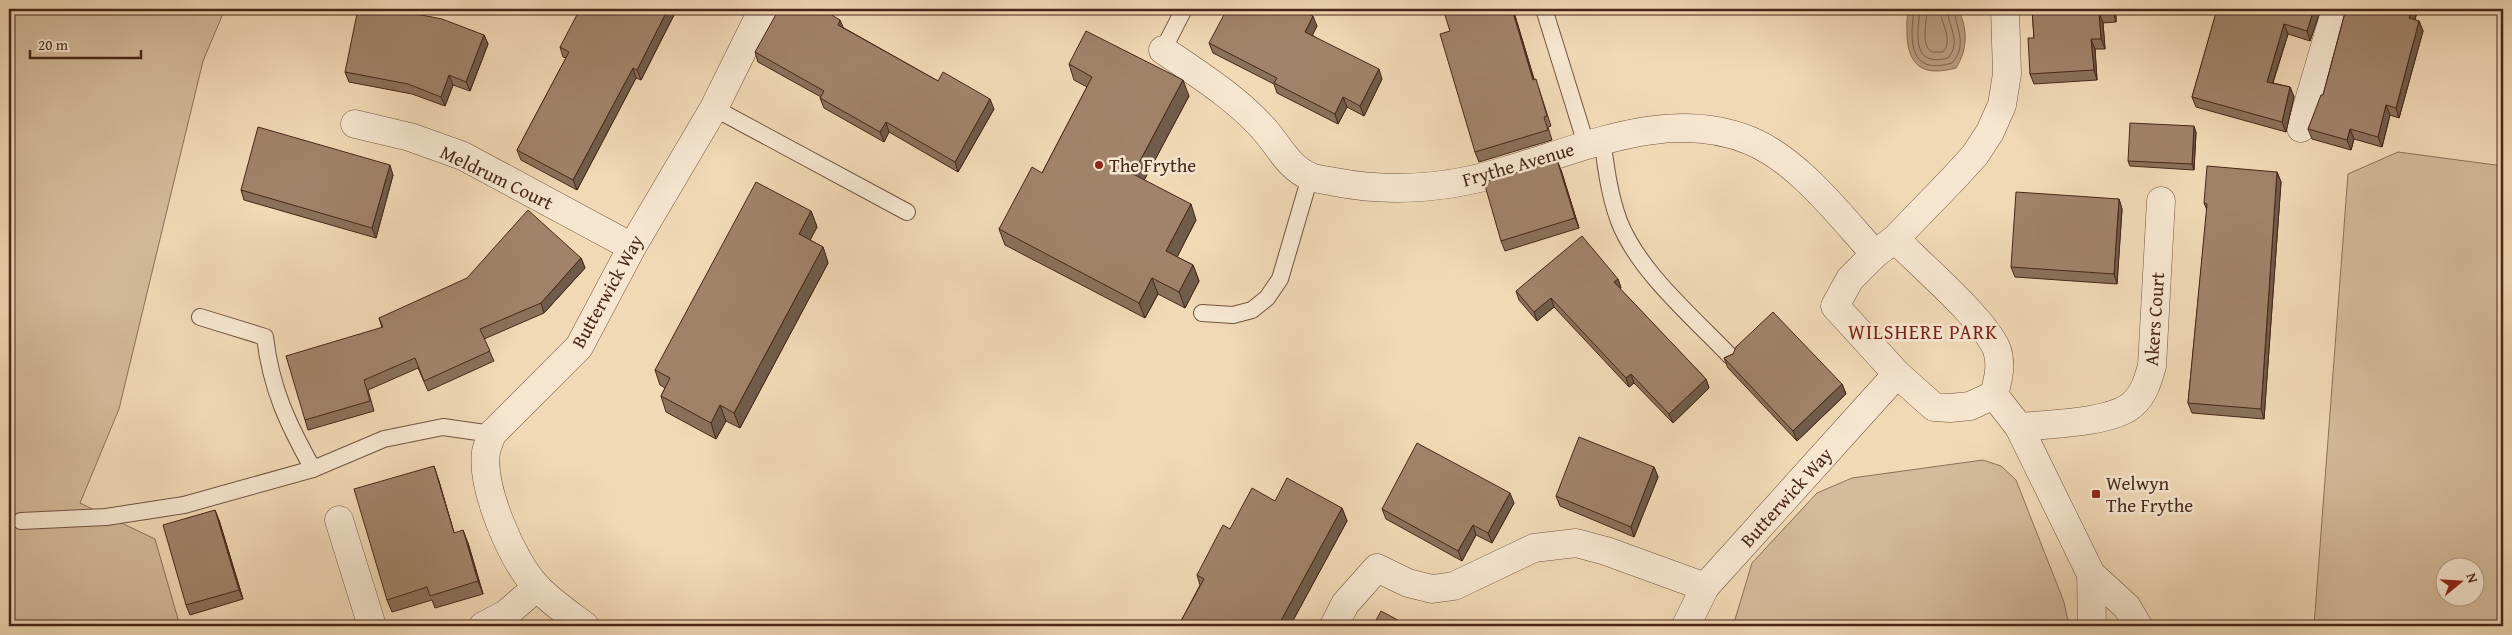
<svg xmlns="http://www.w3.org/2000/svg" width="2512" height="635" font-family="'Gentium Book Plus',serif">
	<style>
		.green { fill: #d4bb9b; stroke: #8e705a; fill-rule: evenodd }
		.water { fill: #b89c80; stroke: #8b6d56 }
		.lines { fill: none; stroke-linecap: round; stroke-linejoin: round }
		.shore { stroke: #80614c; stroke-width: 1 }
		.service-casing { stroke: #725340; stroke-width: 18 }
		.minor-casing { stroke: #725340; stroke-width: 29 }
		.service { stroke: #f6e6d0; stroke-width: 16 }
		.minor { stroke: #f6e6d0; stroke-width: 28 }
		.wall { fill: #8a715b; stroke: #482618 }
		.shaded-wall { fill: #705c4a; stroke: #482618 }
		.building { fill: #a0836a; stroke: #482618 }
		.poi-dot { fill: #8f2418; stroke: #f6e6d0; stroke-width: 2 }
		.labels { text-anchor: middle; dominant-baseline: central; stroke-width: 5; stroke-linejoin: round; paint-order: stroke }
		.street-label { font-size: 19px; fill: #482618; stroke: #f6e6d0 }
		.poi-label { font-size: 19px; fill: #482618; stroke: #f6e6d0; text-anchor: start }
		.neighbourhood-label { font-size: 20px; letter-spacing: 1px; fill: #7a1f14; stroke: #f6e6d0 }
	</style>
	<rect width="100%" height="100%" fill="#f1d9b6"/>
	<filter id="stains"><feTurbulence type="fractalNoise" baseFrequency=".004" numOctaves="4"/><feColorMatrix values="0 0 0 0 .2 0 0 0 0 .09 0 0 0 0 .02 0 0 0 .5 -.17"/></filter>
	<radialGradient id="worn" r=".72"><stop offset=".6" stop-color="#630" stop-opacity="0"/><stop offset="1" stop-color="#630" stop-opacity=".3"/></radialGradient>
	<g class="green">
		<path d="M9 9H225L203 61 119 409 80 503 155 539 180 626H9Z"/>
		<path d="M2398 152 2503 166V626H2314L2348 174ZM2444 568H2474V598H2444Z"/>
		<path d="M1983 460 2001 466 2016 480 2064 602 2069 626H1733L1752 563 1817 493 1852 478Z"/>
	</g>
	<path class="water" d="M1909 9H1958C1968 29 1968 49 1956 68 1926 76 1909 69 1907 36 1907 27 1906 18 1909 9Z"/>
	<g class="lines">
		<g class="shore">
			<path d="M1914 9C1910 40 1908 76 1952 63 1968 45 1956 29 1954 9"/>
			<path d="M1920 9C1918 32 1910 68 1948 58 1962 42 1948 26 1947 9"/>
			<path d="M1927 9C1927 20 1920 46 1932 52H1943C1954 40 1940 22 1940 9"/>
		</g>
		<g class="service-casing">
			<g id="service">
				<path d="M1544 9 1586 144"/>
				<path d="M1163 50 1184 9"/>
				<path d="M714 108 907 212"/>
				<path d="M1602 139C1606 167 1609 194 1619 221 1638 271 1694 318 1730 356"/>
				<path d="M1202 313 1233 315 1252 310 1267 298 1280 279 1310 177"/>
				<path d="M200 317 265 337C271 389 288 424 313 469L384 439 443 427 492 434"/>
				<path d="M21 521 106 517 184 505 313 469"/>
			</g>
		</g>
		<g class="minor-casing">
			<g id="minor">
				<path d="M1163 50C1198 74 1235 97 1263 128 1278 144 1288 168 1311 177 1318 180 1327 180 1335 182 1392 193 1450 188 1505 171 1584 148 1669 107 1751 141 1799 161 1841 217 1875 254"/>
				<path d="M355 124 410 137 463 156 632 247"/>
				<path d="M2301 128 2336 9"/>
				<path d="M1895 239C1919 263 1987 322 1997 350 2002 365 1998 380 1994 395L2019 427 2091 574 2127 607 2138 626"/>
				<path d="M1994 395 1970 406 1950 408 1934 407 1897 374 1835 306 1850 279 1875 254 1895 239 1954 178 1975 155 1990 132 2002 105 2007 74 2005 9"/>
				<path d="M2019 427C2048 424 2113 423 2133 404 2144 394 2148 380 2152 366L2161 201"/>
				<path d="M339 520 372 626"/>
				<path d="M2091 574 2092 626"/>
				<path d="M483 626 506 614 537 587"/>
				<path d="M585 626C569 614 551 602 537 587 512 561 481 488 486 452 487 446 490 440 492 434L579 347 632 247 714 108 763 9"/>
				<path d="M1334 626 1345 604 1377 568 1408 583 1432 589 1454 586 1534 548 1576 543 1606 551 1705 587"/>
				<path d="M1686 626 1705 587 1897 374"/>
			</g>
		</g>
		<use href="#service" class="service"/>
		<use href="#minor" class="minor"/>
	</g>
	<g class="wall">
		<path d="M677 9 641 80 636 78 577 190 521 160 517 150 566 58 563 57 560 47Z"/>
		<path d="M1125 9H1135L1133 13Z"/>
		<path d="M1513 9 1534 79 1539 89 1551 126 1548 127 1552 140 1479 162 1475 152Z"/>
		<path d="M2032 9H2116V22L2103 23 2105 49H2095L2097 80 2034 84 2030 74 2034 38Z"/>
		<path d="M2214 9H2321L2310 41 2288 34 2273 83 2290 87 2294 97 2286 132 2196 107 2192 97 2216 14Z"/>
		<path d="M2346 9H2418L2415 20 2419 21 2423 31 2399 118 2390 115 2382 147 2354 139 2351 150 2312 139 2308 129 2323 95Z"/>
		<path d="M1317 26 1312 35 1382 79 1364 116 1347 107 1338 124 1277 93 1274 84 1213 53 1209 43Z"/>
		<path d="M844 28 938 81 994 109 958 172 889 132 884 142 824 108 820 98 821 97 758 62 755 52Z"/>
		<path d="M484 35 488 44 470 91 453 85 445 106 412 94 349 82 345 72Z"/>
		<path d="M1069 64 1189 96 1144 180 1196 220 1177 257 1193 265 1199 281 1185 308 1158 294 1145 318 1005 245 999 229 1042 173 1087 87 1074 80Z"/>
		<path d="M2196 132 2194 170 2130 166 2128 161Z"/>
		<path d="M1561 170 1579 228 1505 251 1501 241Z"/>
		<path d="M2277 172 2281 182 2264 419 2192 413 2188 403 2207 210 2204 203Z"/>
		<path d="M393 175 376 238 244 200 241 190Z"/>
		<path d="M2119 199 2122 209 2117 284 2015 277 2011 267Z"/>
		<path d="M811 211 817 227 810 240 823 247 828 263 740 428 726 421 716 439 666 412 661 396 665 388 660 385 655 370Z"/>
		<path d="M581 258 585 268 544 313 484 339 494 361 428 391 418 368 368 390 374 411 308 430 305 420 382 328 379 318Z"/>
		<path d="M1618 279 1621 288 1620 289 1706 379 1709 388 1673 423 1634 383 1629 387 1554 307 1537 321 1519 300 1516 291Z"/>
		<path d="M1733 354 1842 384 1846 394 1797 441 1728 368 1724 358Z"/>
		<path d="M1654 467 1658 477 1634 537 1560 506 1556 496Z"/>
		<path d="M438 478 454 533 468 543 483 594 435 608 432 600 392 612 387 600Z"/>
		<path d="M1275 501 1342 508 1347 521 1290 626H1183L1181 621 1200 585 1197 575 1230 529Z"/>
		<path d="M1514 503 1492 543 1476 535 1462 561 1386 519 1382 509Z"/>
		<path d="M219 520 243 599 190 615 186 605Z"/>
	</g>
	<g class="shaded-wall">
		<path d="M668 9H677L641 80 637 70Z"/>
		<path d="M1512 9H1513L1537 89 1533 80Z"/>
		<path d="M2113 9H2116V22L2113 12Z"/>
		<path d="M2314 9H2321L2310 41 2307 31Z"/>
		<path d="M2412 9H2418L2412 28 2409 18Z"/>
		<path d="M2099 13 2103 23 2105 49 2101 39Z"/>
		<path d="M1313 16 1317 26 1309 42 1305 32Z"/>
		<path d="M840 20 844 29 838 25Z"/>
		<path d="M2419 21 2423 31 2399 118 2396 108Z"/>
		<path d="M2284 24 2288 34 2270 91 2267 82Z"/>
		<path d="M484 35 488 44 470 91 466 82Z"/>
		<path d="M2091 39 2095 49 2097 80 2094 70Z"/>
		<path d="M633 68 636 78 577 190 573 180Z"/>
		<path d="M1379 69 1382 79 1364 116 1360 106Z"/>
		<path d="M449 75 453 85 445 106 441 97Z"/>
		<path d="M1183 80 1189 96 1139 190 1133 174Z"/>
		<path d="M2290 87 2294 97 2286 132 2282 122Z"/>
		<path d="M1343 97 1347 107 1338 124 1335 114Z"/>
		<path d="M990 99 994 109 958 172 955 162Z"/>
		<path d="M2386 105 2390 115 2382 147 2378 137Z"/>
		<path d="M886 122 889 132 884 142 880 132Z"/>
		<path d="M2194 126 2196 132 2194 170 2192 164Z"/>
		<path d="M2350 129 2354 139 2351 150 2347 140Z"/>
		<path d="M1557 160 1561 170 1579 228 1575 218Z"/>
		<path d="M390 165 393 175 376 238 372 228Z"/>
		<path d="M2277 172 2281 182 2264 419 2261 409Z"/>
		<path d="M2119 199 2122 209 2117 284 2114 274Z"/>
		<path d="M1191 204 1196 220 1172 267 1166 251Z"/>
		<path d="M811 211 817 227 805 250 799 234Z"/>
		<path d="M823 247 828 263 740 428 734 413Z"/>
		<path d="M581 258 585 268 544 313 541 303Z"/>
		<path d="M1193 265 1199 281 1185 308 1179 292Z"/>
		<path d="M1152 278 1158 294 1145 318 1139 303Z"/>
		<path d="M1618 279 1621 288 1617 291 1614 282Z"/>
		<path d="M1551 298 1554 307 1537 321 1534 312Z"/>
		<path d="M1631 374 1634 383 1629 387 1626 378Z"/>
		<path d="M1706 379 1709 388 1673 423 1669 414Z"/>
		<path d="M1842 384 1846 394 1797 441 1793 431Z"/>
		<path d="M720 405 726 421 716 439 711 423Z"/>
		<path d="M434 466 438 478 458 546 454 533Z"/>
		<path d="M1654 467 1658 477 1634 537 1631 527Z"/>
		<path d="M1510 493 1514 503 1492 543 1488 533Z"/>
		<path d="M1342 508 1347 521 1290 626H1278Z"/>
		<path d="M215 510 219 520 243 599 239 590Z"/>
		<path d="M1473 525 1476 535 1462 561 1458 551Z"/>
		<path d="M463 530 468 543 483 594 478 581Z"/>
	</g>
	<g class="building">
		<path d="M358 9H391L442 19 484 35 466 82 449 75 441 97 408 84 345 72Z"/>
		<path d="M580 9H668L637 70 633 68 573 180 517 150 569 52 560 47Z"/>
		<path d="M779 9H822L840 20 838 25 938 81 943 72 990 99 955 162 886 122 880 132 820 98 824 91 755 52Z"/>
		<path d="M1227 9H1299L1313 16 1305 32 1379 69 1360 106 1343 97 1335 114 1274 83 1277 78 1209 43Z"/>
		<path d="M1443 9H1512L1533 80 1536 79 1547 116 1544 117 1548 130 1475 152 1440 34 1450 31Z"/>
		<path d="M2032 9H2113V12L2099 13 2101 39H2091L2094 70 2030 74 2028 38H2034Z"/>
		<path d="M2217 9H2314L2307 31 2284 24 2267 82 2290 87 2282 122 2192 97Z"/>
		<path d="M2346 9H2412L2409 18 2419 21 2396 108 2386 105 2378 137 2350 129 2347 140 2308 129 2321 95H2323Z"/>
		<path d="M1086 31 1183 80 1133 174 1191 204 1166 251 1193 265 1179 292 1152 278 1139 303 999 229 1032 167 1042 173 1092 77 1069 64Z"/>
		<path d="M2130 123 2194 126 2192 164 2128 161Z"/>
		<path d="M258 127 390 165 372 228 241 190Z"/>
		<path d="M1557 160 1575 218 1501 241 1484 182Z"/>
		<path d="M2207 166 2277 172 2261 409 2188 403 2207 204 2204 203Z"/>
		<path d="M756 182 811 211 799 234 823 247 734 413 720 405 711 423 661 396 670 378 655 370Z"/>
		<path d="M2016 192 2119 199 2114 274 2011 267Z"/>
		<path d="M528 210 581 258 541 303 480 329 490 351 424 381 415 358 364 380 370 401 305 420 286 356 383 327 379 318 467 278Z"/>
		<path d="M1582 236 1618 279 1614 282 1706 379 1669 414 1631 374 1626 378 1551 298 1534 312 1516 291Z"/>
		<path d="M1773 312 1842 384 1793 431 1724 358 1733 354 1736 347Z"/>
		<path d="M1579 437 1654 467 1631 527 1556 496Z"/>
		<path d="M1417 443 1510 493 1488 533 1473 525 1458 551 1382 509Z"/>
		<path d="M434 466 454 533 463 530 478 581 430 596 427 587 387 600 354 489Z"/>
		<path d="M1287 478 1342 508 1278 626H1190L1181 621 1204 579 1197 575 1223 525 1230 529 1252 488 1275 501Z"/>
		<path d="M215 510 239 590 186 605 163 525Z"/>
		<path d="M1381 611 1409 626H1373Z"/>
	</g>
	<g class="poi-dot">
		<circle cx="1099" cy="165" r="5"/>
		<rect x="2091" y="489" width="10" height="10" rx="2.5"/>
	</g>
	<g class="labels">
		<g class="street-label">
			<text transform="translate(1518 164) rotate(-16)">Frythe Avenue</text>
			<text transform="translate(497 177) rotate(26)">Meldrum Court</text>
			<text transform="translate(607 291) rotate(-61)">Butterwick Way</text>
			<text transform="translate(2154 319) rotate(-86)">Akers Court</text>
			<text transform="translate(1786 497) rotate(-48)">Butterwick Way</text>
		</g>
		<g class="poi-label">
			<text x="1109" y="165">The Frythe</text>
			<text x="2106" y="483">Welwyn<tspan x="2106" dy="22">The Frythe</tspan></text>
		</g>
		<g class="neighbourhood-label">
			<text x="1923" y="331">WILSHERE PARK</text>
		</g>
	</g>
	<rect width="2512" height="635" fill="none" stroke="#f1d9b6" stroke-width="30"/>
	<rect x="10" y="10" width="2492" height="615" fill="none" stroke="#482618" stroke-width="2.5"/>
	<rect x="15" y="15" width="2482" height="605" fill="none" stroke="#482618"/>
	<g transform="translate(2460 582) rotate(72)"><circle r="24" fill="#f6e6d0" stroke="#b09986"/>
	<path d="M0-4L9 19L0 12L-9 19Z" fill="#8f2418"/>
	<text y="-8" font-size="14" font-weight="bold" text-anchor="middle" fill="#482618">N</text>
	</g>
	<path d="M30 50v8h111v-8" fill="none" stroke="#482618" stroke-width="2.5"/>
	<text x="38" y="50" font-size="15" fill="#482618" stroke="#f6e6d0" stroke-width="4" paint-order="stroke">20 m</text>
	<rect width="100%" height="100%" filter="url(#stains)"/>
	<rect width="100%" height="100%" fill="url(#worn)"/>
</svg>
